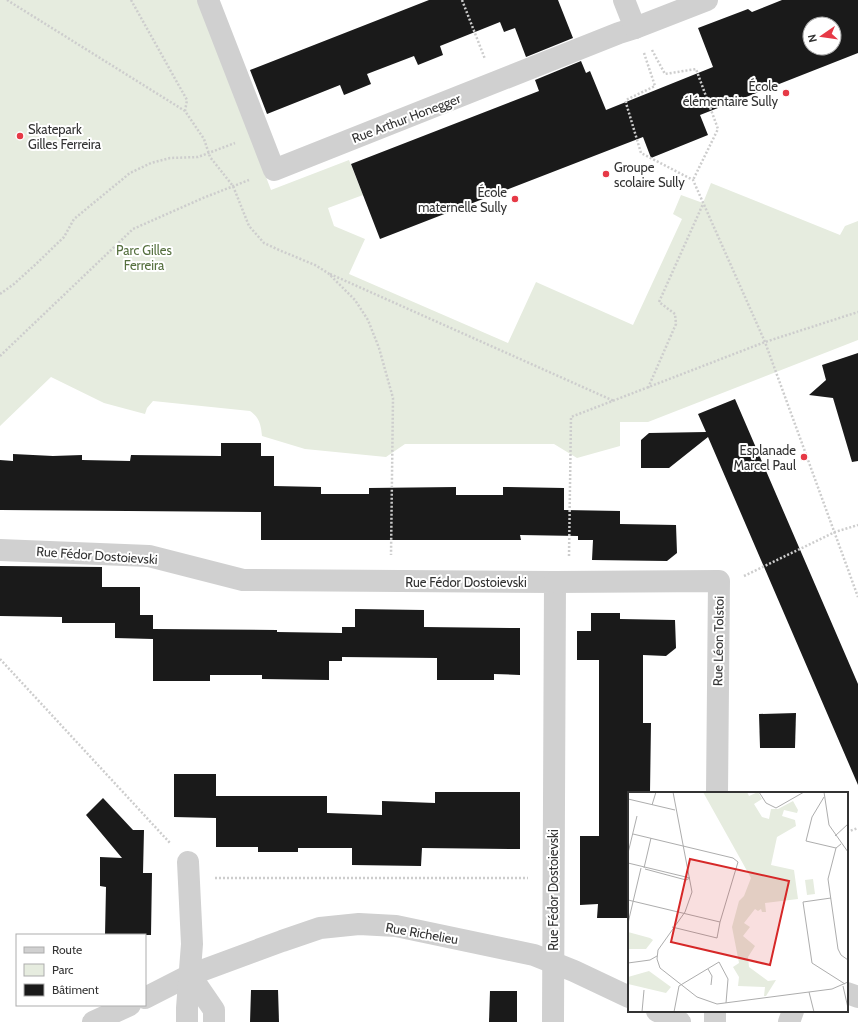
<svg xmlns="http://www.w3.org/2000/svg" width="858" height="1022" font-family="Cabin,sans-serif">
	<style>
		.green { fill: #e6ecdf }
		.building { fill: #1a1a1a; fill-rule: evenodd }
		.lines { fill: none; stroke-linecap: round; stroke-linejoin: round }
		.path { stroke: #cdcdcd; stroke-width: 2.5; stroke-dasharray: 2 2; stroke-linecap: butt }
		.minor { stroke: #d0d0d0; stroke-width: 22 }
		.poi-dot { fill: #e63946; stroke: #fff; stroke-width: 1.5 }
		.labels { text-anchor: middle; dominant-baseline: central; stroke-width: 4; stroke-linejoin: round; paint-order: stroke }
		.poi-label { font-size: 13px; fill: #333; stroke: #fff; text-anchor: end }
		.street-label { font-size: 13px; fill: #333; stroke: #fff }
		.park-label { font-size: 13px; fill: #56703f; stroke: #fff }
		.inset-road { fill: none; stroke: #adadad; stroke-width: 1 }
		.view { fill: #d62828; fill-opacity: 0.15; stroke: #d62828; stroke-width: 2 }
		.inset-edge { fill: none; stroke: #333; stroke-width: 2 }
	</style>
	<rect width="100%" height="100%" fill="#fff"/>
	<path class="green" d="M0 0H198L271 190 349 160 363 195 328 208 334 226 365 239 349 274 508 343 536 282 633 325 682 219 673 214 681 195 703 203 711 183 840 235 845 226 858 221V340L648 422H620V446L577 458 554 444H405L386 457 305 449 262 436C261 426 260 418 250 411L153 401 147 408 145 414 104 403 51 377 0 426Z"/>
	<g class="building">
		<path d="M429 0H558L573 38 526 57 515 28 504 32 500 22 440 46 443 55 418 65 414 56 367 74 371 84 344 95 340 85 267 114 250 70Z"/>
		<path d="M782 0H858V53L700 115 708 135 651 158 643 137 380 239 351 164 539 91 535 80 581 61 586 73 590 71 606 110 713 67 698 28 748 9 752 12ZM810 24H834V48H810Z"/>
		<path d="M858 353V461L852 462 833 398 809 395 826 380 822 365Z"/>
		<path d="M735 399 858 684V785L708 437 669 468H641V440L649 433 706 432 698 414Z"/>
		<path d="M221 443H261V456H274V486L321 487V494H369V488L456 487V495H503V487L564 488V510L620 511V524L676 525 677 553 667 561 592 560 593 540H578V536L520 535 521 540H261V512L0 510V460L13 461V454L53 456 82 455V460L130 461 131 455 221 456Z"/>
		<path d="M0 566 102 567V587H140V615H153V629L277 630V632L342 633V627H355V609L424 610V627L520 628V675L494 674V680H437V658L342 657V661H329V680L262 679V675H210V681H153V639L115 638V623H62V617L0 616Z"/>
		<path d="M591 613H620V619L675 620 676 648 666 656 643 655V723H651L650 793H629V822H627V918H597L598 904 580 905V836H599V660H577V631H591Z"/>
		<path d="M796 713 795 748H760L759 714Z"/>
		<path d="M174 774H216V818L174 817Z"/>
		<path d="M435 792H520V849L422 848 421 866 352 865V848H298V852H258V847H216V796H327V813L382 815V801L435 803Z"/>
		<path d="M103 798 133 830H144L143 873H152L151 935H105L106 887 100 886V857L122 858 86 815Z"/>
		<path d="M251 990H278L279 1022H250Z"/>
		<path d="M490 991H517V1022H489Z"/>
	</g>
	<g class="lines">
		<g class="path">
			<path d="M7 0 185 111 204 139 210 157 233 186 249 226 264 243 279 250 315 265 328 273 355 300 368 320 379 348 393 398 391 555"/>
			<path d="M131 0 187 100 185 111"/>
			<path d="M462 0 485 59"/>
			<path d="M652 50 665 74 696 69 718 129 693 180"/>
			<path d="M644 53 655 86 626 100V103L641 153 693 180 765 342 858 597"/>
			<path d="M330 274 614 401"/>
			<path d="M0 294 14 284 36 264 64 237 74 219 130 173 151 163 170 158 198 157 235 143"/>
			<path d="M0 356 133 229 203 198 249 180"/>
			<path d="M648 388 676 324 675 314 659 302 703 204"/>
			<path d="M569 556 571 417 765 342 858 312"/>
			<path d="M744 576 835 532 858 525"/>
			<path d="M0 659 170 843"/>
			<path d="M847 832 858 828"/>
			<path d="M215 878H528"/>
		</g>
		<g class="minor">
			<path d="M208 0 274 170 619 33 635 28 707 0"/>
			<path d="M624 0 635 28"/>
			<path d="M0 550 149 556 243 580 555 582 553 1022"/>
			<path d="M555 582 719 581 717 793"/>
			<path d="M190 975 214 1010V1022"/>
			<path d="M847 993 858 997"/>
			<path d="M145 998 190 975 282 941 320 928 359 924 396 926 534 955 574 971 629 997"/>
			<path d="M657 1011 680 1022"/>
			<path d="M93 1022 130 1005"/>
			<path d="M187 1022V1008L192 944 188 862"/>
			<path d="M715 1022V1011"/>
			<path d="M789 1022 793 1011"/>
		</g>
	</g>
	<g class="poi-dot">
		<circle cx="786" cy="93" r="4"/>
		<circle cx="20" cy="136" r="4"/>
		<circle cx="606" cy="174" r="4"/>
		<circle cx="515" cy="199" r="4"/>
		<circle cx="804" cy="457" r="4"/>
	</g>
	<g class="labels">
		<g class="poi-label">
			<text x="778" y="86">École<tspan x="778" dy="15">élémentaire Sully</tspan></text>
			<text x="28" y="129" text-anchor="start">Skatepark<tspan x="28" dy="15">Gilles Ferreira</tspan></text>
			<text x="614" y="167" text-anchor="start">Groupe<tspan x="614" dy="15">scolaire Sully</tspan></text>
			<text x="507" y="192">École<tspan x="507" dy="15">maternelle Sully</tspan></text>
			<text x="796" y="450">Esplanade<tspan x="796" dy="15">Marcel Paul</tspan></text>
		</g>
		<g class="street-label">
			<text transform="translate(406 118) rotate(-21)">Rue Arthur Honegger</text>
			<text transform="translate(97 555) rotate(4)">Rue Fédor Dostoievski</text>
			<text x="466" y="582">Rue Fédor Dostoievski</text>
			<text transform="translate(718 641) rotate(-89)">Rue Léon Tolstoi</text>
			<text transform="translate(553 890) rotate(-90)">Rue Fédor Dostoievski</text>
			<text transform="translate(422 933) rotate(10)">Rue Richelieu</text>
		</g>
		<g class="park-label">
			<text x="144" y="250">Parc Gilles<tspan x="144" dy="15">Ferreira</tspan></text>
		</g>
	</g>
	<g transform="translate(628 792)">
		<rect width="220" height="220" fill="#fff"/>
		<path d="M75 0H119L121 4 130 0 134 7 126 12 134 25 141 27 143 17H150L165 9 170 18 169 21 156 18 154 24 167 28 168 34 149 45 143 73 166 78 170 107 137 111 138 120H134L133 117 130 119 127 117 116 131 122 135 115 144 127 154 120 165 121 175 140 189 148 188 138 204H136L137 195 110 194 111 185 105 175 111 171 104 135 111 109 116 104 123 86ZM185 87 187 102 179 103 177 88ZM0 140 22 146 25 148 18 157H0ZM21 179 43 195 38 201 0 192V185Z" fill="#e6ecdf"/>
		<path class="inset-road" d="M45 0 64 100 57 120 30 158 29 167 32 176 69 205 89 212 204 197 220 190M131 0 138 11 148 16 176 0M196 0 201 33 220 60M196 5 184 25 178 49 208 56 213 52M0 7 47 18M24 13 28 0M207 44 220 32M208 56 200 87 210 157 213 163 220 168M0 61 9 24M0 71 62 86M16 76 23 46M17 77 58 88 62 86M203 106 175 110 184 171 217 192M0 108 92 130 110 70 105 66 5 42M0 131 13 76M44 135 89 146 92 130M0 171 22 168 29 164M80 177 84 184 83 193M215 194 220 216M181 200 186 220M14 220 16 198M46 220 51 194 91 170 100 187 98 211"/>
		<path class="view" d="M62 67 161 89 142 173 43 150Z"/>
		<rect width="220" height="220" class="inset-edge"/>
	</g>
	<rect x="16" y="934" width="130" height="72" fill="#ffffff" stroke="#adadad"/>
	<rect x="24" y="947" width="20" height="6" fill="#d0d0d0" stroke="#adadad"/>
	<text x="52" y="954" font-size="12" fill="#333333">Route</text>
	<rect x="24" y="964" width="20" height="12" fill="#e6ecdf" stroke="#adadad"/>
	<text x="52" y="974" font-size="12" fill="#333333">Parc</text>
	<rect x="24" y="984" width="20" height="12" fill="#1a1a1a" stroke="#adadad"/>
	<text x="52" y="994" font-size="12" fill="#333333">Bâtiment</text>
	<g transform="translate(822 36) rotate(257)"><circle r="19" fill="#ffffff" stroke="#adadad"/>
	<path d="M0-3L7 15L0 10L-7 15Z" fill="#e63946"/>
	<text y="-6" font-size="11" font-weight="bold" text-anchor="middle" fill="#333333">N</text>
	</g>
</svg>
